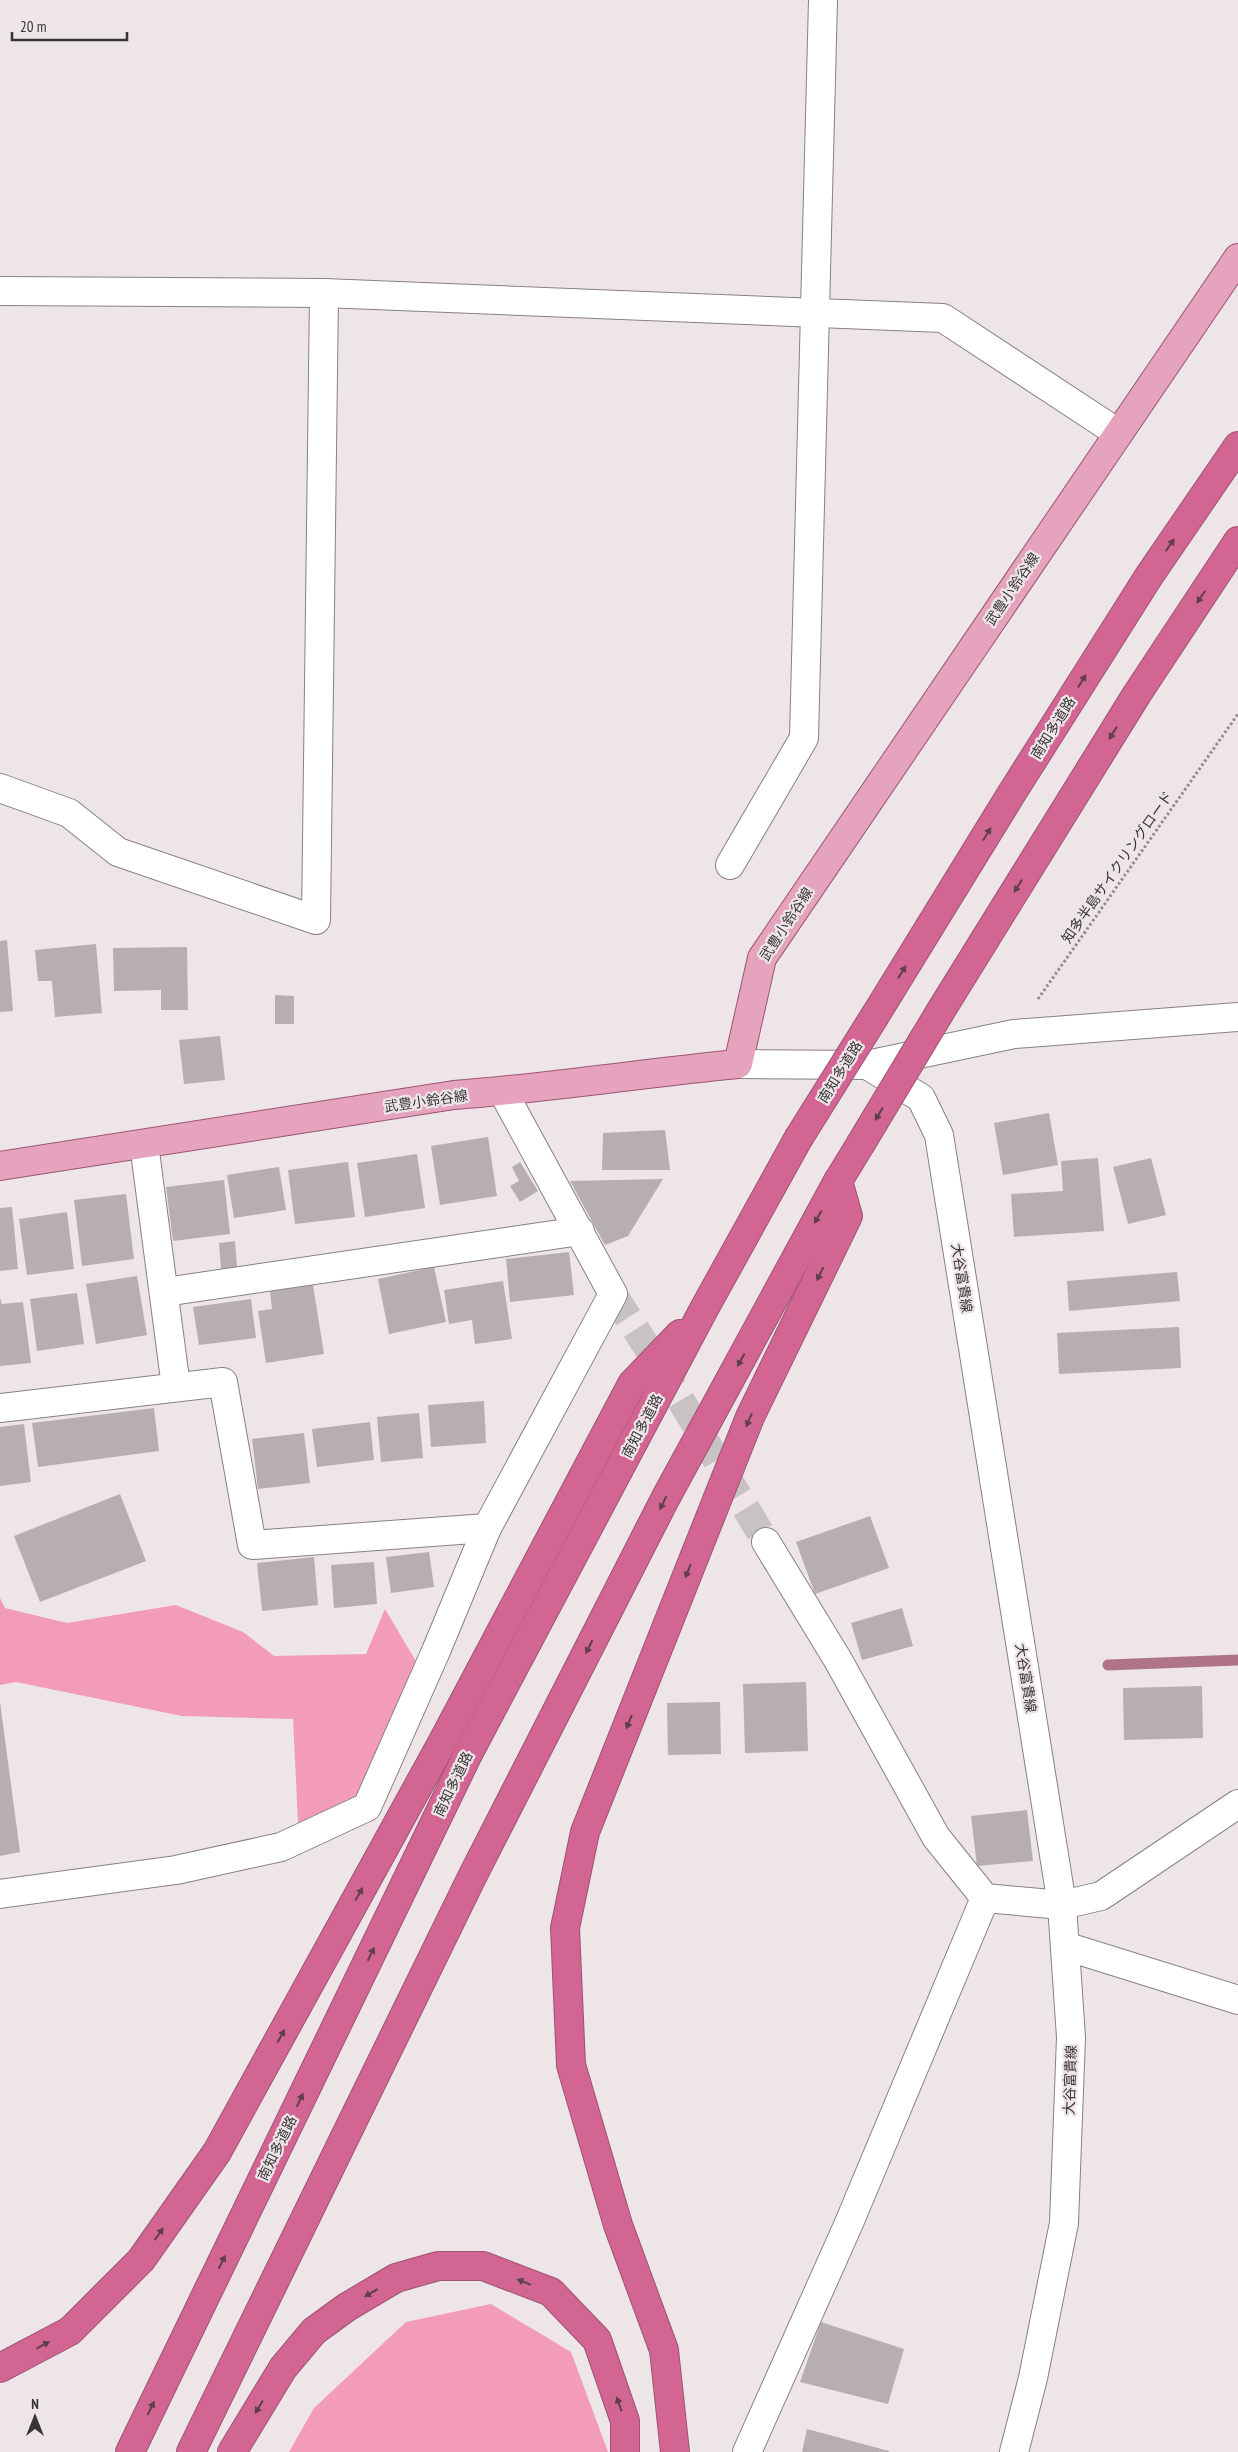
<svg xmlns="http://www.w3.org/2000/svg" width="1238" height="2452" font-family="'PT Sans Narrow','Noto Sans JP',sans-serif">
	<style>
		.forest { fill: #f29bbb }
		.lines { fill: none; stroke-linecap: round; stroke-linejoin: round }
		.stream { stroke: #b0748a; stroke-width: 11 }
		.building { fill: #b7aeb1 }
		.minor-tunnel { stroke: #c9c2c4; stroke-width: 28; stroke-dasharray: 28 14; stroke-linecap: butt }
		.minor-casing { stroke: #888083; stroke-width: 30 }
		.secondary-casing { stroke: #888083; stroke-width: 30 }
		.primary-casing { stroke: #9c5471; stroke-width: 30 }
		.motorway-casing { stroke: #9c5471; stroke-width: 30 }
		.path { stroke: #928c8e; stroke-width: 3; stroke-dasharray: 2.5 2.5; stroke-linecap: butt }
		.minor { stroke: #fff; stroke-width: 28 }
		.secondary { stroke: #fff; stroke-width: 28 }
		.primary { stroke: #e5a3be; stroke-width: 28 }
		.motorway { stroke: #d36592; stroke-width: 28 }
		.motorway-bridge-casing { stroke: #9c5471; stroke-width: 30; stroke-linecap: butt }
		.motorway-bridge { stroke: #d36592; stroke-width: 28 }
		.oneway { fill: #5e404c }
		.labels { text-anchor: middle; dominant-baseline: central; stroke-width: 4.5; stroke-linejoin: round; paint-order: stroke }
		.street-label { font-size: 14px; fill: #373435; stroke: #eee5e8 }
	</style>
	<rect width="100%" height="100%" fill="#eee5e8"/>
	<g class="forest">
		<path d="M0 1598 5 1608 67 1623 176 1605 243 1632 274 1656 366 1654 385 1609 417 1663 358 1795 298 1823 293 1719 182 1716 16 1682 0 1685Z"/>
		<path d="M491 2304 571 2352 608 2452H289L314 2408 406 2322Z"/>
	</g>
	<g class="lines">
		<path class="stream" d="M1108 1665 1238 1660"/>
	</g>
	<g class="building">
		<path d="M7 940 13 1011 0 1012V941Z"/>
		<path d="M96 944 102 1013 55 1017 52 981H38L35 950Z"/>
		<path d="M187 947 188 1010H161V990L114 991 113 948Z"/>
		<path d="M275 995 294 996V1024H275Z"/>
		<path d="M220 1036 225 1080 184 1084 179 1040Z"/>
		<path d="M1049 1113 1058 1165 1003 1175 994 1123Z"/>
		<path d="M665 1130 670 1170H602L603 1133Z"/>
		<path d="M488 1137 497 1196 440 1205 431 1146Z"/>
		<path d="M417 1154 425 1208 365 1217 357 1163Z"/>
		<path d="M1098 1158 1104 1231 1014 1237 1011 1194 1063 1191 1061 1161Z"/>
		<path d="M1151 1158 1166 1215 1128 1224 1113 1167Z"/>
		<path d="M348 1162 355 1217 295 1224 288 1170Z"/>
		<path d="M520 1162 538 1191 520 1202 510 1186 519 1181 512 1167Z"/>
		<path d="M279 1167 286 1210 234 1218 227 1175Z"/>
		<path d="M663 1179 628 1236 605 1245 570 1181Z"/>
		<path d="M224 1180 230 1234 173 1241 166 1187Z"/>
		<path d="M126 1194 134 1259 82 1266 74 1200Z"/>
		<path d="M12 1207 18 1269 0 1271V1208Z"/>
		<path d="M67 1212 74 1269 27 1275 19 1219Z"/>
		<path d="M235 1241 237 1267 221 1269 219 1243Z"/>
		<path d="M569 1252 574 1295 510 1302 506 1259Z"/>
		<path d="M434 1267 446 1322 389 1334 378 1279Z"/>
		<path d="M1177 1272 1180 1301 1069 1311 1067 1281Z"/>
		<path d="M137 1276 147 1335 96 1344 86 1284Z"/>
		<path d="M503 1281 512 1339 475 1344 472 1320 449 1324 444 1290Z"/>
		<path d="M313 1285 324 1354 266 1363 258 1311 272 1309 270 1291Z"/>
		<path d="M77 1293 84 1344 37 1351 30 1299Z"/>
		<path d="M0 1298 2 1304 23 1302 31 1363 0 1366Z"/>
		<path d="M251 1299 256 1338 199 1345 193 1307Z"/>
		<path d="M1179 1327 1181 1368 1059 1374 1057 1333Z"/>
		<path d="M484 1401 486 1443 431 1447 428 1405Z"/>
		<path d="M154 1408 159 1451 38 1467 32 1423Z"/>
		<path d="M419 1413 423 1458 381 1462 377 1417Z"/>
		<path d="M370 1422 374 1460 317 1467 312 1429Z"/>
		<path d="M24 1424 31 1482 0 1486V1427Z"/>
		<path d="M304 1433 310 1483 258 1489 252 1439Z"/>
		<path d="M120 1494 146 1561 40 1602 14 1536Z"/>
		<path d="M870 1516 889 1568 815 1594 796 1542Z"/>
		<path d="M429 1552 434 1587 391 1593 386 1557Z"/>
		<path d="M314 1557 318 1605 262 1611 257 1563Z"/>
		<path d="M374 1562 377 1604 334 1608 331 1565Z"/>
		<path d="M902 1608 913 1646 862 1660 851 1623Z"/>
		<path d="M806 1682 808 1751 745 1753 743 1684Z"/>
		<path d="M1202 1686 1203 1738 1124 1740 1123 1688Z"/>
		<path d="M0 1702 20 1852 0 1856Z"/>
		<path d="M720 1702 721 1754 668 1755 667 1703Z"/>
		<path d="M1027 1810 1033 1861 977 1866 971 1816Z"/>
		<path d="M821 2322 904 2349 888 2404 800 2382Z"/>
		<path d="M807 2429 889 2451V2452H802Z"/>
	</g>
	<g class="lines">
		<path class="minor-tunnel" d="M613 1294 674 1389 766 1542"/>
		<g class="minor-casing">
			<g id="minor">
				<path d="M0 291 324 293 943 318 1118 433"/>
				<path d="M0 788 69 813 118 852 316 920 324 293"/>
				<path d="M730 865 804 738 823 0"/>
				<path d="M867 1065 1014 1034 1238 1017"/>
				<path d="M144 1144 176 1387"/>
				<path d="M165 1292 580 1231"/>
				<path d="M0 1408 223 1382 252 1545 487 1528"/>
				<path d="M0 1894 176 1870 281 1847 367 1807 436 1651 487 1528 613 1294 503 1092"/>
				<path d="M985 1898 1062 1905 1101 1896 1238 1804"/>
				<path d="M1065 1946 1238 2000"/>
				<path d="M747 2452 849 2223 985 1898 936 1837 838 1660 766 1542"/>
			</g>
		</g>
		<g class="secondary-casing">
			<path id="secondary" d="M738 1064 867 1065 921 1098 939 1135 1062 1905 1071 2037 1064 2223 1033 2378 1014 2452"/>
		</g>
		<g class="primary-casing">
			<path id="primary" d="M0 1166 454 1095C549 1088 643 1073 738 1064L762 958 1238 258"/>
		</g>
		<g class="motorway-casing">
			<g id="motorway">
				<path d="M940 1012 1137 694 1238 541"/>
				<path d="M876 1014 1010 796 1149 576 1238 446"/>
				<path d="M0 2368 70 2331 141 2260 217 2152 442 1743 632 1384 680 1334"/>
				<path d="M130 2452 468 1754 704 1309 798 1139"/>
				<path d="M191 2452 473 1875 665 1499 838 1181 860 1145"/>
				<path d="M232 2452 283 2368 314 2331 347 2307 396 2278 438 2266H483L551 2292 597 2340 625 2421V2452"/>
				<path d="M675 2452 664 2350 618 2225 571 2065 565 1928 585 1832 750 1417 848 1216 838 1181"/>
			</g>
		</g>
		<path class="path" d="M1038 999 1238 714"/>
		<use href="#minor" class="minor"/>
		<use href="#secondary" class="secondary"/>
		<use href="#primary" class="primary"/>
		<use href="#motorway" class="motorway"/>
		<g class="motorway-bridge-casing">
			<g id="motorway-bridge">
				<path d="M798 1139 876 1014"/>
				<path d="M860 1145 940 1012"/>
			</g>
		</g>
		<use href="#motorway-bridge" class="motorway-bridge"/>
	</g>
	<defs><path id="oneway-solid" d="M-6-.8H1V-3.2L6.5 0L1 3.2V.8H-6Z" transform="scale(1.25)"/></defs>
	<g class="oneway">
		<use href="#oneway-solid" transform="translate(1170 545) rotate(-55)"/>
		<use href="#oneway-solid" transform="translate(1201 597) rotate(124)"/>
		<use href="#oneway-solid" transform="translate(1082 681) rotate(-58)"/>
		<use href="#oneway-solid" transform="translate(1113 733) rotate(122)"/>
		<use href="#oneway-solid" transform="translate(987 834) rotate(-58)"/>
		<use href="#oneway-solid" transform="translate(1018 886) rotate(122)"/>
		<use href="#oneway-solid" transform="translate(902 972) rotate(-58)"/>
		<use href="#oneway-solid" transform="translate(879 1114) rotate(121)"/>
		<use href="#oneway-solid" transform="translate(818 1217) rotate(119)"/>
		<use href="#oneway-solid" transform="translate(820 1274) rotate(116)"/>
		<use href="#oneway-solid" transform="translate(741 1360) rotate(119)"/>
		<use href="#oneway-solid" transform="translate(749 1420) rotate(113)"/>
		<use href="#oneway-solid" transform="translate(663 1503) rotate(117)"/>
		<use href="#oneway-solid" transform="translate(688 1571) rotate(112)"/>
		<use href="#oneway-solid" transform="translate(589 1647) rotate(117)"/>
		<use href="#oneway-solid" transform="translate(629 1722) rotate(112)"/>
		<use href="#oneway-solid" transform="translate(359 1894) rotate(-61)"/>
		<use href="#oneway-solid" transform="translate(371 1954) rotate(-64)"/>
		<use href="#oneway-solid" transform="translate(281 2036) rotate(-61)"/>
		<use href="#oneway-solid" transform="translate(300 2100) rotate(-64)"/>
		<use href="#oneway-solid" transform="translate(159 2234) rotate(-55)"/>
		<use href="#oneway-solid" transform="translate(222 2262) rotate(-64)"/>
		<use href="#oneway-solid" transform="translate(524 2282) rotate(-158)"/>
		<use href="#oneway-solid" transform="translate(371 2293) rotate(149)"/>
		<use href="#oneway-solid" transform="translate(43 2345) rotate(-28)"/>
		<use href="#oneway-solid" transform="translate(619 2404) rotate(-109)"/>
		<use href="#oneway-solid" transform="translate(259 2407) rotate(121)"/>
		<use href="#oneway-solid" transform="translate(151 2408) rotate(-64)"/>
	</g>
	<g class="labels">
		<g class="street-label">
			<text transform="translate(1012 589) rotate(-56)">武豊小鈴谷線</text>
			<text transform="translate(1053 728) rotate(-58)">南知多道路</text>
			<text transform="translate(1117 867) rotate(-55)">知多半島サイクリングロード</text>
			<text transform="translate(786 924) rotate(-57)">武豊小鈴谷線</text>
			<text transform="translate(840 1072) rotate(-58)">南知多道路</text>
			<text transform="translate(426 1101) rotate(-8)">武豊小鈴谷線</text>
			<text transform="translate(962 1278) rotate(81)">大谷富貴線</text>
			<text transform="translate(642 1426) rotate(-62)">南知多道路</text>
			<text transform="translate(1026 1678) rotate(81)">大谷富貴線</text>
			<text transform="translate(453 1784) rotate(-64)">南知多道路</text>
			<text transform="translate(1070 2080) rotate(-88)">大谷富貴線</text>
			<text transform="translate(277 2148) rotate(-64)">南知多道路</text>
		</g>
	</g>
	<g transform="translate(35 2417)" stroke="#eee5e8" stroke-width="4" paint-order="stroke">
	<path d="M0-4L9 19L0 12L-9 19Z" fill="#373435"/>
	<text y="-8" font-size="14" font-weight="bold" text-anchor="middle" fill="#373435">N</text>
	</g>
	<path d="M12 32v8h115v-8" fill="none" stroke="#373435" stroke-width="2.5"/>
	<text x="20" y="32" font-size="15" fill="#373435" stroke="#eee5e8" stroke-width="4" paint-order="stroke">20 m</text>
</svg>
